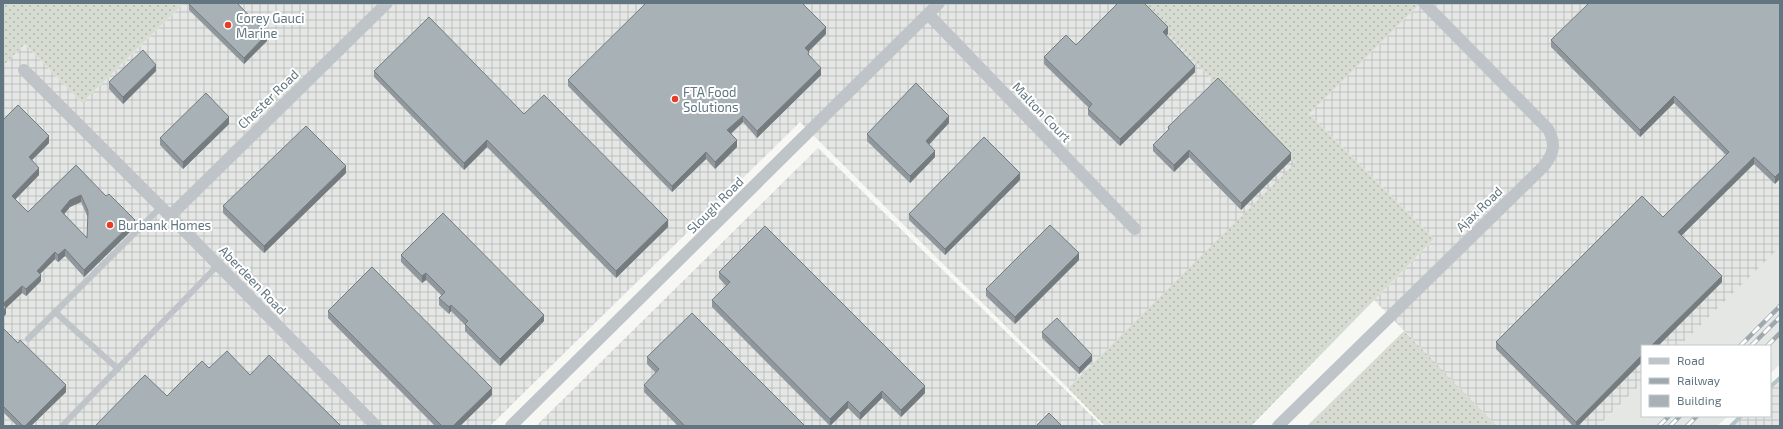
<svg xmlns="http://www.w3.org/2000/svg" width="1783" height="429" font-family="'Exo 2',sans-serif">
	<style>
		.built { fill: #e5e7e5 }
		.industrial { fill: url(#industrial-grid) }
		.grass { fill: url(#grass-dots) }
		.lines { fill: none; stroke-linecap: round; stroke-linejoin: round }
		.stream { stroke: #b5c5c7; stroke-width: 4 }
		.service { stroke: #bec4c7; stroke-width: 6 }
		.minor { stroke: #bec4c7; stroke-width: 12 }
		.rail-casing { stroke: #9fa8ad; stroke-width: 4.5 }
		.rail { stroke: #fff; stroke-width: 3; stroke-dasharray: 9; stroke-linecap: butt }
		.wall { fill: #90989d; fill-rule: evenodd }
		.shaded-wall { fill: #757c7f }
		.building { fill: #a7b1b6; stroke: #757c7f; fill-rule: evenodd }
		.poi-dot { fill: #e73d24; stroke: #fff; stroke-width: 1.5 }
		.labels { text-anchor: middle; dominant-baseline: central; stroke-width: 4; stroke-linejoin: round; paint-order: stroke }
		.poi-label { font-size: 13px; fill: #617680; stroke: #fff; text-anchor: start }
		.street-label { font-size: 13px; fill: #617680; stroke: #fff }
	</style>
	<defs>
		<pattern id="industrial-grid" width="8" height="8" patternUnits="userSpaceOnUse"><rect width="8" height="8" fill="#e5e7e5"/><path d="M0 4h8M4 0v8" fill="none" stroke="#bdc0bf"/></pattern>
		<pattern id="grass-dots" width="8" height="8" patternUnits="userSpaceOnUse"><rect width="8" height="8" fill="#d7dcd3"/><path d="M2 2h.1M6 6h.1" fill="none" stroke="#b2b7b0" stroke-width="1.8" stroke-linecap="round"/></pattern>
	</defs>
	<rect width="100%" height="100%" fill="#f7f7f4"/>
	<g class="built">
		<path d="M1780 247V364L1770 374V346H1679Z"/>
		<path d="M1642 383V416H1728L1717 426H1598Z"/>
	</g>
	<g class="industrial">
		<path d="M184 3H1137L1296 163 1068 388 800 122 490 426H3V66L25 44 82 103Z"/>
		<path d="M1421 3H1780V247L1679 346H1642V383L1598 426H1497L1374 300 1434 239 1309 114Z"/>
		<path d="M818 148 1102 426H536Z"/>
		<path d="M1780 378V426H1731L1741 416H1770V387Z"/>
	</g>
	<g class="grass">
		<path d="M3 3H184L82 103 25 44 3 66Z"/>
		<path d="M1137 3H1421L1309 114 1434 239 1251 426H1105L1068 388 1295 163Z"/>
		<path d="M1404 331 1497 426H1307Z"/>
	</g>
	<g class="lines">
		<g class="stream">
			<path d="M1770 387 1780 378"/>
			<path d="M1731 426 1741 416"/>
		</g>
		<g class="service">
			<path d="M55 312 118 369"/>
			<path d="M28 339 161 207"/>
			<path d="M62 426 218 265"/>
		</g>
		<g class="minor">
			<path d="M928 14 1135 229"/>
			<path d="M24 70 170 216 376 426"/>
			<path d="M170 216 387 3"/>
			<path d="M511 426 939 3"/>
			<path d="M1278 426 1544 166C1554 153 1556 144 1548 129L1424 3"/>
		</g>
		<g class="rail-casing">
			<g id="rail">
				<path d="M1740 346 1780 306"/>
				<path d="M1751 346 1780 317"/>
				<path d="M1767 346 1780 333"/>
				<path d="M1659 426 1669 416"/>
				<path d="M1670 426 1680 416"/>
				<path d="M1687 426 1697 416"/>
			</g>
		</g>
		<use href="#rail" class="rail"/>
	</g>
	<g class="wall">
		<path d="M1780 3 1775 184 1754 164 1681 236 1722 282 1658 346H1642V362L1578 426H1573L1496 349V342L1663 217 1726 155 1674 103 1640 137 1551 47V40Z"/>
		<path d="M189 4 267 41 244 64 189 10Z"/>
		<path d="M826 34 808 52 809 55 821 75 757 138 743 122 731 134 737 147 715 169 706 159 672 192 568 86V80Z"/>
		<path d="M1168 34 1166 35 1195 72 1120 146 1088 115V109L1089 108 1044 64V57L1076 45Z"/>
		<path d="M156 71 123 104 109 89V82Z"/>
		<path d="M374 71 524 114 668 227 616 278 487 147 464 170 374 77Z"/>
		<path d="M3 120 49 143 32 160 39 175 15 199 28 212 76 165 135 227 84 277 65 256 58 262 55 259 40 274 41 281 26 296 22 293 6 308V314ZM81 202 88 218 87 238 64 214 70 207Z"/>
		<path d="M949 123 929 144 935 157 910 183 867 141V134Z"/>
		<path d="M229 124 183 169 160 145V138Z"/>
		<path d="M1168 127 1291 160 1241 210 1189 157 1174 172 1153 151V145L1168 130Z"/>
		<path d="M346 173 264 253 223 213V206Z"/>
		<path d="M1020 180 945 255 909 220V214Z"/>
		<path d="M401 255 544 321 500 366 465 331V325L451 311 449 314 439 305V298L442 296 426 280 422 283 401 262Z"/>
		<path d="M1079 260 1015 324 986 296V289Z"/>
		<path d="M719 272 925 393 901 417 882 398 860 420 848 408 830 426 712 307V300L726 286 719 278Z"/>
		<path d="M328 311 492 395 460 426H435L328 318Z"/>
		<path d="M3 328 66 392 31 426H17L3 412Z"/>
		<path d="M1042 332 1092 361 1079 374 1042 338Z"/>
		<path d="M647 357 805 426H678L644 392V385L656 373 647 364Z"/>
	</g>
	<g class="shaded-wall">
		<path d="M826 27V34L805 55V48Z"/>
		<path d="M1168 27V34L1163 39V32Z"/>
		<path d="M267 34V41L244 64V58Z"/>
		<path d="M156 65V71L123 104V97Z"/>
		<path d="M1195 66V72L1120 146V139Z"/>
		<path d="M821 68V75L757 138V131Z"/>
		<path d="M1674 96V103L1640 137V130Z"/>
		<path d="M743 116V122L727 137V130Z"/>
		<path d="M949 116V123L926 148V141Z"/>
		<path d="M229 117V124L183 169V162Z"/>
		<path d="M49 136V143L29 163V157Z"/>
		<path d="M487 140V147L464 170V163Z"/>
		<path d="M737 140V147L715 169V162Z"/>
		<path d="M1189 150V157L1174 172V165Z"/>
		<path d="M935 151V157L910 183V176Z"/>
		<path d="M706 152V159L672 192V186Z"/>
		<path d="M1291 153V160L1241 210V203Z"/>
		<path d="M1754 157V164L1678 239V232Z"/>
		<path d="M346 166V173L264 253V246Z"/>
		<path d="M39 168V175L12 203V196Z"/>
		<path d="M1780 172V179L1775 184V177Z"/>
		<path d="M1020 173V180L945 255V249Z"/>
		<path d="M81 195V202L70 207 61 218V211L70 200Z"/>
		<path d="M135 220V227L84 277V270Z"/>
		<path d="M668 220V227L616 278V271Z"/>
		<path d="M65 249V256L58 262V255Z"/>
		<path d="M55 252V259L37 277V271Z"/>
		<path d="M1079 253V260L1015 324V317Z"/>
		<path d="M426 273V280L422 283V276Z"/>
		<path d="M41 275V281L26 296V289Z"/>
		<path d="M1722 276V282L1658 346H1651Z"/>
		<path d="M22 286V293L6 308V314L3 318V304Z"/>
		<path d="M451 305V311L449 314V307Z"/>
		<path d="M544 315V321L500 366V359Z"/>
		<path d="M1092 355V361L1079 374V368Z"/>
		<path d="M1642 355V362L1578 426H1576V422Z"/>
		<path d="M66 385V392L31 426H25Z"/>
		<path d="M925 386V393L901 417V410Z"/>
		<path d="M492 388V395L460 426H453Z"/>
		<path d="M882 391V398L860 420V413Z"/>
		<path d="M848 401V408L830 426V419Z"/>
	</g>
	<g class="building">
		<path d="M189 3H237L267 34 244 58 189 4Z"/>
		<path d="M646 3H802L826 27 805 48 809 52 808 54 821 68 757 131 743 116 727 130 737 140 715 162 706 152 672 186 568 80Z"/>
		<path d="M1118 3H1144L1168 27 1163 32 1195 66 1120 139 1088 109 1092 104 1044 57 1066 35 1076 45Z"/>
		<path d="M1589 3H1780V172L1775 177 1754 157 1678 232 1722 276 1651 346H1642V355L1576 422 1496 342 1642 196 1663 217 1729 152 1674 96 1640 130 1551 40Z"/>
		<path d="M429 17 524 114 544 95 668 220 616 271 487 140 464 163 374 71Z"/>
		<path d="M143 50 156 65 123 97 109 82Z"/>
		<path d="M1218 78 1291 153 1241 203 1189 150 1174 165 1153 145 1169 129 1168 127Z"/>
		<path d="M916 83 949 116 926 141 935 151 910 176 867 134Z"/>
		<path d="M206 93 229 117 183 162 160 138Z"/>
		<path d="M18 105 49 136 29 157 39 168 12 196 28 212 76 165 106 196 109 194 135 220 84 270 65 249 58 255 55 252 37 271 41 275 26 289 22 286 3 304 6 307 3 312V120ZM81 195 88 211 87 238 61 211 70 200Z"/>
		<path d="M306 126 346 166 264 246 223 206Z"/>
		<path d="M984 137 1020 173 945 249 909 214Z"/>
		<path d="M443 213 544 315 500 359 465 324 468 321 451 305 449 307 439 298 445 292 426 273 422 276 401 255Z"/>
		<path d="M1050 225 1079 253 1015 317 986 289Z"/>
		<path d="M765 226 925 386 901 410 882 391 860 413 848 401 830 419 712 300 730 282 719 272Z"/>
		<path d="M372 267 492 388 453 426H442L328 311Z"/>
		<path d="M692 313 805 426H685L644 385 659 369 647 357Z"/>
		<path d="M1057 318 1092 355 1079 368 1042 332Z"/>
		<path d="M3 328 18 343 20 340 66 385 25 426H23L3 406Z"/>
		<path d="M227 351 250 375 269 355 341 426H95L145 375 167 396 202 361 209 368Z"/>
		<path d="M1049 413 1062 426H1036Z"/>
	</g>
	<g class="poi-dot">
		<circle cx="228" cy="25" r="4"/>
		<circle cx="675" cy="99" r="4"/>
		<circle cx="110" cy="225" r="4"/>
	</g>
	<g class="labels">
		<g class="poi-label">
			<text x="236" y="18">Corey Gauci<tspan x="236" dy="15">Marine</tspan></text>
			<text x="683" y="92">FTA Food<tspan x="683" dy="15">Solutions</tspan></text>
			<text x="118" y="225">Burbank Homes</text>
		</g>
		<g class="street-label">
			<text transform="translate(268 99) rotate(-44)">Chester Road</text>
			<text transform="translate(1042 112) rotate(46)">Malton Court</text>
			<text transform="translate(715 205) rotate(-45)">Slough Road</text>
			<text transform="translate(1479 209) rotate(-44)">Ajax Road</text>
			<text transform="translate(253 280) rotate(46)">Aberdeen Road</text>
		</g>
	</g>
	<rect width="1783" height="429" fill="none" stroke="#617680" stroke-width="8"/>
	<rect x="1641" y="345" width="130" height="72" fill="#ffffff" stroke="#c0c8cc"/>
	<rect x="1649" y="358" width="20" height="6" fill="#bec4c7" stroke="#c0c8cc"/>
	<text x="1677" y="365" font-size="12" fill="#617680">Road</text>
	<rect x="1649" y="378" width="20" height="6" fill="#9fa8ad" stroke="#c0c8cc"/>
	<text x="1677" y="385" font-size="12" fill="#617680">Railway</text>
	<rect x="1649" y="395" width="20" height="12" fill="#a7b1b6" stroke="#c0c8cc"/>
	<text x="1677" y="405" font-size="12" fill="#617680">Building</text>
</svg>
